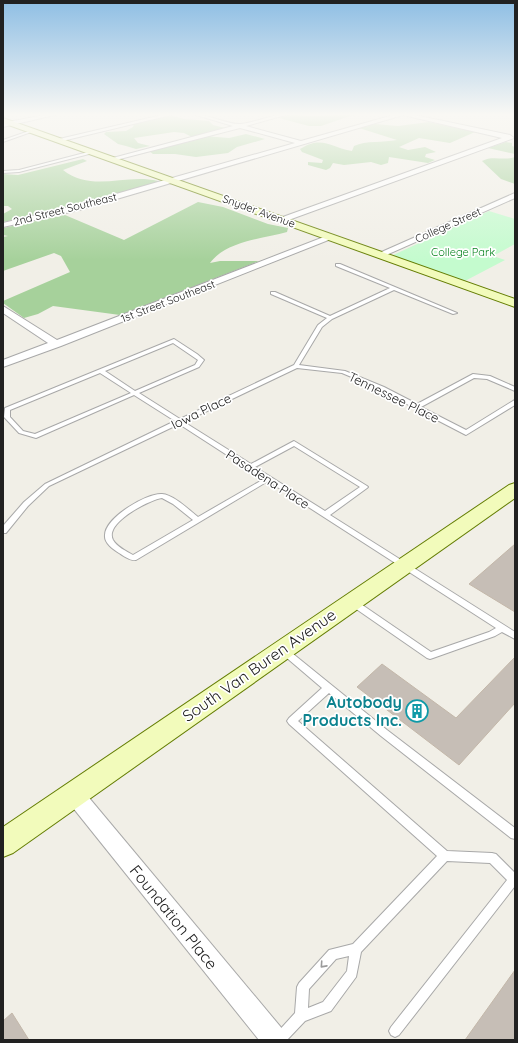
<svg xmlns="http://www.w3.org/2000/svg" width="518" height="1043" font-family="Quicksand,sans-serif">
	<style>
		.forest { fill: #a6d19b }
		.park { fill: #c4fbce }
		.building { fill: #c6beb6; stroke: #c3b7a9 }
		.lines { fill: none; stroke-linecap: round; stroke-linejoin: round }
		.lane-casing { stroke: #a8a8a8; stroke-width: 2 }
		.street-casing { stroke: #a8a8a8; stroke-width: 2 }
		.secondary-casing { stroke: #647d03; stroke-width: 2 }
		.lane { fill: #fff; fill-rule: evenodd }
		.street { fill: #fff; fill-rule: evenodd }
		.secondary { fill: #f2fbbb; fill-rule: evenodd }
		.oneway { stroke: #9b9b9b }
		.labels { text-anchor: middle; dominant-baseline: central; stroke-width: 3.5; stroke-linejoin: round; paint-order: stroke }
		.far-street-label { font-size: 11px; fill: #212121; stroke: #fff }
		.far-park-label { font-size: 11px; fill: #0a8420; stroke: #fff }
		.street-label { font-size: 13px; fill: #212121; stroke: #fff }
		.near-street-label { font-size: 16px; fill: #212121; stroke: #fff }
		.near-culture-label { font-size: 16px; font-weight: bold; fill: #0d838f; stroke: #fff; text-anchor: end }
	</style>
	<rect width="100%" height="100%" fill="#f1efe7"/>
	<g class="forest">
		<path d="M290 114 308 116 363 114 350 116 321 126H309L279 118Z"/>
		<path d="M171 115 184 119 209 121 213 125 225 128 192 137 184 133 174 132 134 138 138 143 150 146 136 149 126 146 118 144 104 134 106 132 126 131 133 127 134 124Z"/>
		<path d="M429 122 475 132 450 143 419 138 399 147 408 150 425 147 436 152 426 154 425 157 435 160 428 163 389 157 388 163 381 165 371 162 344 165 333 163 330 168 326 170 308 165V162L322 163 323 160 302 152 300 149C322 135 330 147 352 151L354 146C366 140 383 143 397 140L359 128 375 124 398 126Z"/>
		<path d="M246 134 265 139 237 147 228 153 196 157 175 154H153L149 151 204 136 229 138Z"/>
		<path d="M506 142 512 143V146L515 147V154L488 148Z"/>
		<path d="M515 157V184L501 179 482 161C492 155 504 161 515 157Z"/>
		<path d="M83 159 87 161 63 170C93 193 125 173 158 181V183L63 210 3 222V214L12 209 8 206H3V174L18 175Z"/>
		<path d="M198 202 223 207 268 224 288 228 287 232C262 239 226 241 210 263L220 261H259L120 315 53 306 38 314 24 318 3 303V301L70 272 61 256 54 253 3 271V237L8 236 3 235V228L65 215 124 240Z"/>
	</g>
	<path class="park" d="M489 211 515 219V244L493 256 505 260 463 282 391 256Z"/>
	<g class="building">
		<path d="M515 544V612L469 584Z"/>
		<path d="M515 657V703L459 765 357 687 382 664 456 718Z"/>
		<path d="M515 970V1040H465Z"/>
		<path d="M12 1013 29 1040H3V1021Z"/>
	</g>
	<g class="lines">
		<g class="lane-casing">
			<g id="lane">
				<path d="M32 130 34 131 3 142V140Z"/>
				<path d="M92 151 93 153 19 172 3 173V171L19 170Z"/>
				<path d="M336 264H340L457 313 453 314 394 290 332 319 322 327 299 365 345 371 384 387 417 404 473 374 490 376 515 387V391L487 379 474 378 421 407 466 430 513 401 515 400V405L466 435 414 408 380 389 342 373 297 368 184 422 251 464 294 441 367 486 368 487 367 488 330 515 515 632V639L502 632 495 636 433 658 430 659 427 658 349 604 348 602 349 600H355L431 652 489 632 496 628 268 481 136 560C130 561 124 556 119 553 113 549 104 543 105 535 105 518 146 493 162 494 174 495 189 510 198 517L264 479 179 424 49 486 28 506 6 533H3V526L24 502 45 484 175 421 134 395 36 438 19 433 4 417 5 408 174 339 197 354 204 360 199 367 139 393 180 419 294 365 318 325 327 318 271 294V292H275L330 316 390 288 336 266ZM173 343 198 360 195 365 135 391 105 371ZM100 373 131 393 35 434 23 431 10 417V410ZM294 446 360 487 325 511 255 467ZM162 498 173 504 193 520 133 555C126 551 117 547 113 540 104 523 149 500 162 498Z"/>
				<path d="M284 648 287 649 387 730 515 828V839L511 838 381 736 329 693 298 721 447 851 492 853 496 854 515 873V886L399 1035 395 1037 391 1035 389 1031 391 1027 507 880 490 863 447 861 361 952 356 977 331 1011 305 1021 287 1040H272L274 1036 295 1013 297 987 299 983 329 950 353 944 437 856 289 724 287 721 289 718 322 688 281 653 280 651 281 649ZM349 956 347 971 323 1002 308 1008 309 989 336 959Z"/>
			</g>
		</g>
		<g class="street-casing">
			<g id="street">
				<path d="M50 114H59L3 127V123Z"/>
				<path d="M166 114H175L58 142 55 140Z"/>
				<path d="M193 114C208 114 228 125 241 124 257 122 273 114 289 114L246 126 301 141 397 114H410L510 135 514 138 283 222H280V218L502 138 403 115 79 210 3 227V223L74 206 295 143 240 128 112 161 109 159 233 126Z"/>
				<path d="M515 193V198L384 256H378L377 254Z"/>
				<path d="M329 235 336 237 61 346 3 367V360L48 343 3 313V306L57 340Z"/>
				<path d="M73 784 80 787 284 1031 287 1040H259L66 799 63 793 66 787Z"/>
			</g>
		</g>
		<g class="secondary-casing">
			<g id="secondary">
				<path d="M3 118 515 299V307L3 123Z"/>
				<path d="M515 483V498L13 853 3 857V827L509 485Z"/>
			</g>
		</g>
		<use href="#lane" class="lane"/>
		<use href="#street" class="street"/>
		<use href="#secondary" class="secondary"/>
	</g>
	<defs><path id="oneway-chevron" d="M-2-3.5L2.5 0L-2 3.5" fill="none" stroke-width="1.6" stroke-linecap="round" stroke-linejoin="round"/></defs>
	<use class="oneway" href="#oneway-chevron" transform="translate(323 965) rotate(132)"/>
	<linearGradient id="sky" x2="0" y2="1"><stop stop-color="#8ebee4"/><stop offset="0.44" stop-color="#f9f8f4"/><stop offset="1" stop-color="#f9f8f4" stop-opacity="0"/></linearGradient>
	<rect width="518" height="260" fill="url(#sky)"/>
	<defs>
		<g id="building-ring" transform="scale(1.15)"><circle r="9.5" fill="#fff" stroke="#0f9aa8" stroke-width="1.5"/><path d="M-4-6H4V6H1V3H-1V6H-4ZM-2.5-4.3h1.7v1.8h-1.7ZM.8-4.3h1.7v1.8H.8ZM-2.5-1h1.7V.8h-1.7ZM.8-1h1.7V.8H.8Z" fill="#0f9aa8"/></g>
	</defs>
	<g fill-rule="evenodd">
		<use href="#building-ring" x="417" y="711"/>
	</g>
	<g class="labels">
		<g class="far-street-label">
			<text transform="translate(65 209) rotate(-14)">2nd Street Southeast</text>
			<text transform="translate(259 211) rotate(20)">Snyder Avenue</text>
			<text transform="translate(448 225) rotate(-24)">College Street</text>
			<text transform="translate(168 301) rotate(-21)">1st Street Southeast</text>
		</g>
		<g class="far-park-label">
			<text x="463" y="252">College Park</text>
		</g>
		<g class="street-label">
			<text transform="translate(394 397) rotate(26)">Tennessee Place</text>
			<text transform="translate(201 411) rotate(-26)">Iowa Place</text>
			<text transform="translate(268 479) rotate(33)">Pasadena Place</text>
		</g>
		<g class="near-street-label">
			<text transform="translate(259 665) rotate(-35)">South Van Buren Avenue</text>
			<text transform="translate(174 917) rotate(51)">Foundation Place</text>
		</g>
		<g class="near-culture-label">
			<text x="402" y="702">Autobody<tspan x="402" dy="18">Products Inc.</tspan></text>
		</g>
	</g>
	<rect width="518" height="1043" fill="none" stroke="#212121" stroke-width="8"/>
</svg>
